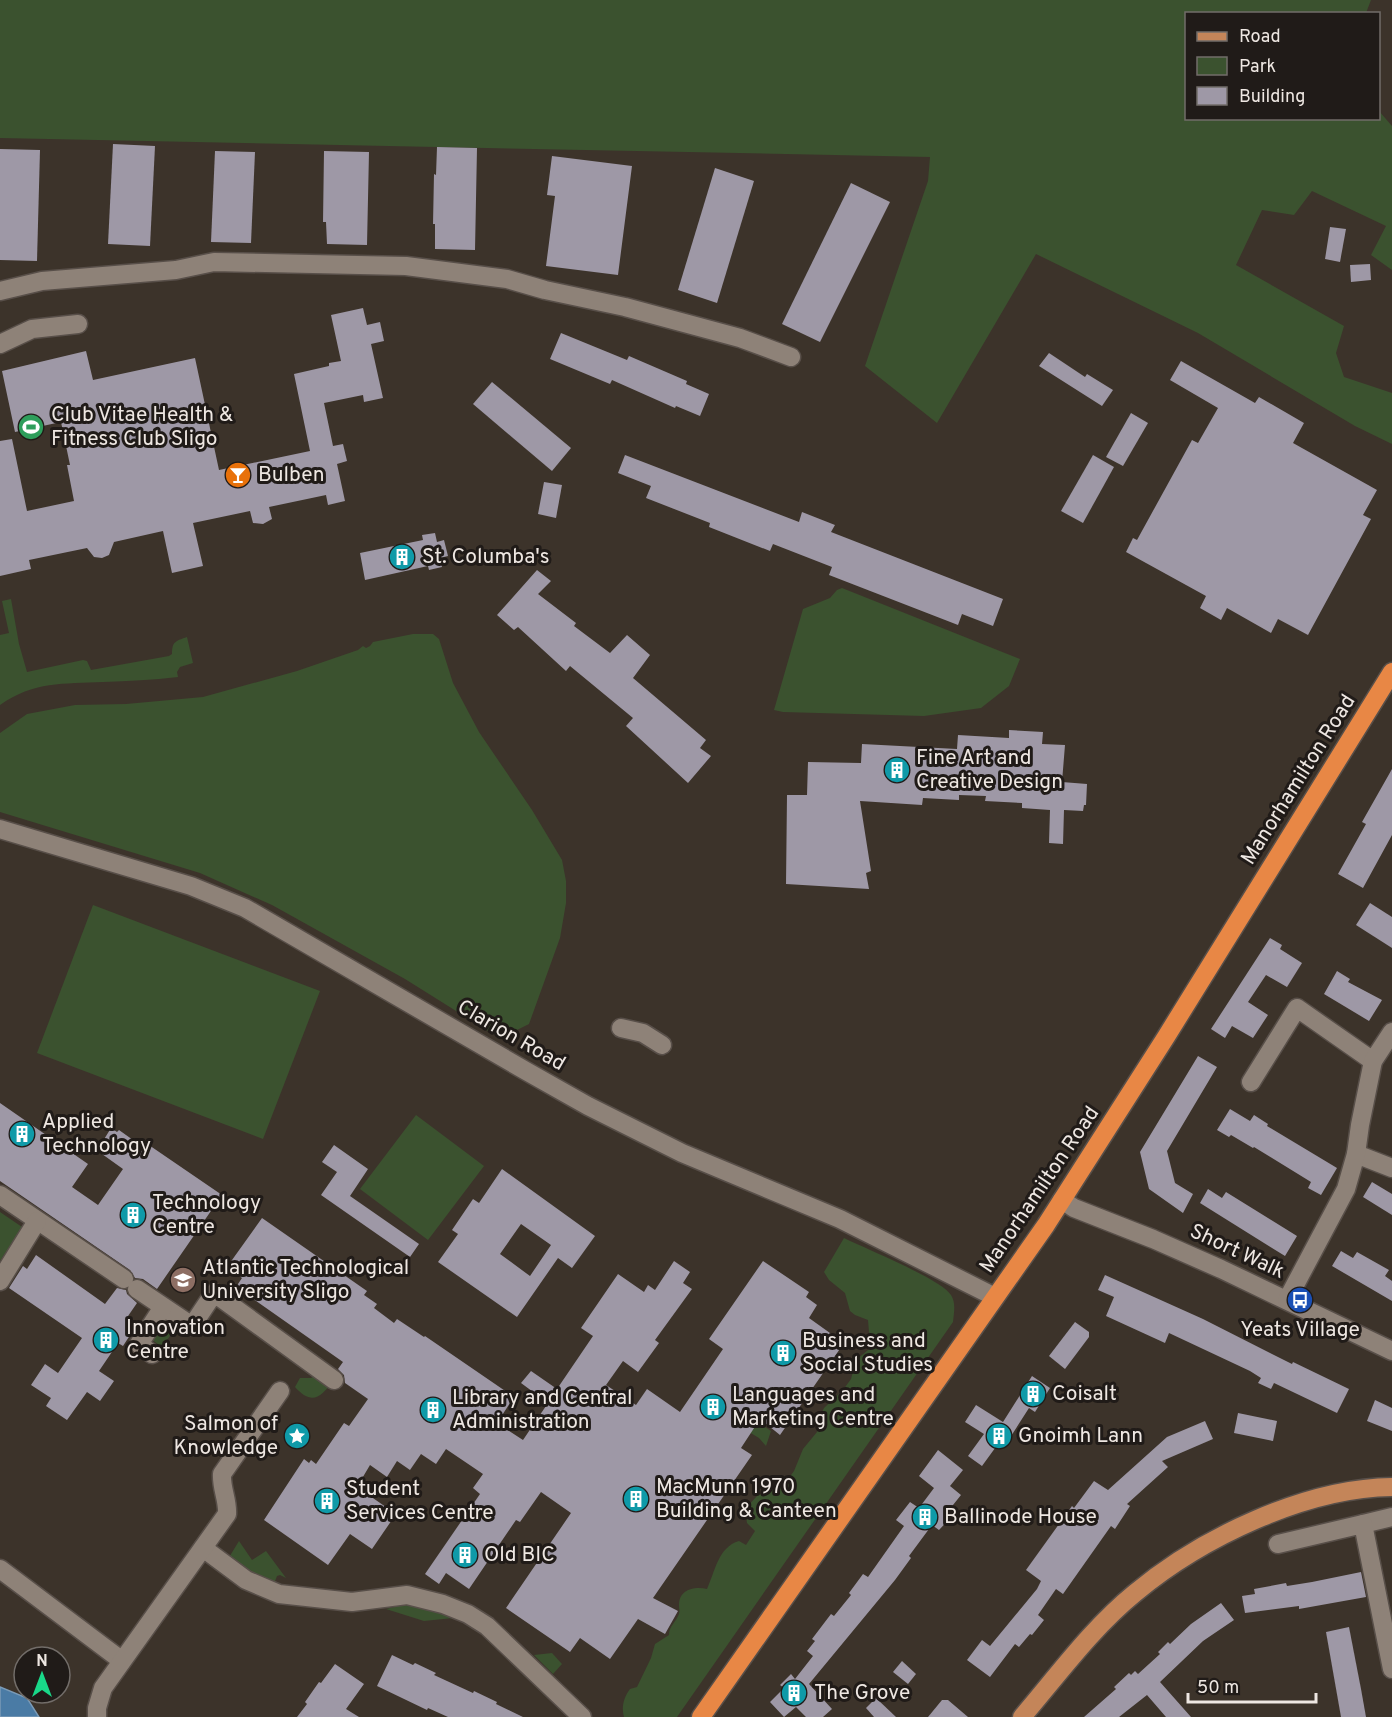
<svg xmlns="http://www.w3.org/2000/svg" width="1392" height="1717" font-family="Overpass,sans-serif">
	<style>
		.green { fill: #3b522f }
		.water { fill: #4a7ba5; stroke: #7b9bb7; stroke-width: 1.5 }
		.building { fill: #9e98a6; fill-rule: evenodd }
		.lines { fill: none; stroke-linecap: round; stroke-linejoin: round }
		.minor-casing { stroke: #584f49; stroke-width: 21 }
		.major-casing { stroke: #584f49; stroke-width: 21 }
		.highway-casing { stroke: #584f49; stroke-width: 21 }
		.minor { stroke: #8e8278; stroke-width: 18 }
		.major { stroke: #c48559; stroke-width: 18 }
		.highway { stroke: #e88745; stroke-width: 18 }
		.labels { text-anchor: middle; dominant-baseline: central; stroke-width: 6; stroke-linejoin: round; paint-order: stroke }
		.poi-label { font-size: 21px; fill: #eee7e2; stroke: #201b18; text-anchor: start }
		.street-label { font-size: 21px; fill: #eee7e2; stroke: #201b18 }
	</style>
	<rect width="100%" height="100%" fill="#3c332a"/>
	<g class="green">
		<path d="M0 0H1371L1366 13 1186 14V118H1378L1379 111 1392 126V270L1371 255 1386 226 1312 191 1294 215 1262 210 1236 265 1344 326 1336 353 1344 377 1392 393V444L1355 426 1198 333 1036 254 937 423 865 366 928 181 930 157 0 138Z"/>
		<path d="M842 588 1020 659 1009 686 981 708 924 716 783 712 774 710 803 609 830 598 837 590Z"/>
		<path d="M11 599 19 644 27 672 83 660 87 661 91 670 169 656 172 654C172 641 176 641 187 637L193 663 180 667 177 672 178 677C153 680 128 681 103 682 63 684 34 681 0 705V635L9 633 2 601Z"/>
		<path d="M413 634H433L439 639 453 683 479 732 532 810 562 860 566 881V903L560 938 529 1024 515 1031H488L405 979 272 905 200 873 0 812V733L27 714 75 705 126 704 203 697 297 671 358 650 363 646 366 648 370 646 373 642Z"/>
		<path d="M93 905 320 991 263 1139 37 1053Z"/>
		<path d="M416 1115 484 1166 428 1240 360 1189Z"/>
		<path d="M0 1212 22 1227 0 1261Z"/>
		<path d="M844 1238C864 1248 941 1279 951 1295 956 1303 954 1312 953 1322L677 1717H624C621 1707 624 1697 630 1689L637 1687 651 1658 655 1644 669 1635C669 1626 676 1622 679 1614 680 1609 679 1610 679 1605 679 1589 695 1586 707 1589 715 1572 718 1547 739 1541L746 1545 755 1531 747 1523 745 1509 757 1496 785 1483 794 1471 803 1449 817 1432 820 1416 824 1408 843 1390 851 1379 856 1360 874 1345 869 1332 868 1320 855 1315 850 1311 845 1293 829 1280 824 1272Z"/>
		<path d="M165 1312 180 1322 162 1347 148 1337Z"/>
		<path d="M316 1375 333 1381C321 1397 312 1406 295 1387L300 1378H311Z"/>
		<path d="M755 1420 771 1431 766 1446 759 1438 749 1432Z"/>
		<path d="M239 1541 252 1560 266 1551 286 1578 280 1575 277 1576 274 1584 253 1575 228 1559Z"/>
		<path d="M407 1604 419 1606 453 1618 424 1621 386 1609Z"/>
		<path d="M552 1653 562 1664 553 1674 534 1655Z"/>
	</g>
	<path class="water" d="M0 1687 27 1698 39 1717H0Z"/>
	<g class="building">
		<path d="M113 144 155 146 150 246 108 244Z"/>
		<path d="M437 147 477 148 475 250 435 249V224H433L434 174 436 175Z"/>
		<path d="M0 149 40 150 37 261 0 260Z"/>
		<path d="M215 151 255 152 251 243 211 242Z"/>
		<path d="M324 151 369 152 367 245 327 244 326 222H323Z"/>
		<path d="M552 156 632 166 618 275 546 266 555 196 547 195Z"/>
		<path d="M715 168 754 181 717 303 678 290Z"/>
		<path d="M851 183 890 202 820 342 782 324Z"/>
		<path d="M1330 227 1346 229 1340 262 1325 259Z"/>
		<path d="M1370 264 1371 280 1351 282 1350 265Z"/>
		<path d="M363 308 367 325 380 322 384 341 371 344 383 398 364 402 363 395 324 403 333 446 343 444 347 461 337 464 345 501 328 505 326 495 269 507 272 519 263 524 253 523 250 511 193 523 203 566 172 573 163 531 114 542 109 555 102 558 94 557 87 548 29 560 31 569 0 576V441L12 439 27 511 74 501 67 465H70L61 422 15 432 2 371 86 351 93 380 195 358 219 470 310 451 294 374 329 366V363L341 361 331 315Z"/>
		<path d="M561 333 627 360 629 356 687 381 686 384 709 394 700 416 676 406 675 408 612 380 610 384 550 359Z"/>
		<path d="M1049 353 1085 377 1087 374 1113 390 1102 406 1039 366Z"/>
		<path d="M1181 361 1255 403 1259 397 1304 423 1293 443 1377 490 1363 515 1371 519 1308 635 1278 619 1271 633 1227 608 1221 620 1200 608 1206 596 1126 552 1133 538 1137 540 1192 440 1198 443 1218 408 1170 380Z"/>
		<path d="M492 382 571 448 552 471 473 404Z"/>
		<path d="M1131 413 1148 423 1123 466 1106 457Z"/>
		<path d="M625 455 799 522 802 512 835 525 831 532 1003 599 993 626 962 614 958 625 829 575 832 567 773 544 770 551 709 527 710 523 646 498 651 486 618 473Z"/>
		<path d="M1093 455 1114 467 1083 523 1061 511Z"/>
		<path d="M544 482 562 485 556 518 538 514Z"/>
		<path d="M435 533 437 542 444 540 448 556 440 558 442 567 429 570 428 566 365 580 360 553 423 540 422 535Z"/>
		<path d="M537 570 551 581 538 594 576 623 574 626 610 653 627 635 650 655 633 678 706 740 700 748 711 756 688 783 626 726 633 718 570 666 566 671 518 627 514 630 497 615Z"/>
		<path d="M1009 730 1043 732 1042 744 1065 745 1062 782 1087 784 1086 805H1084L1083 811 1064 810 1063 844 1049 843 1050 810 1022 808V803L985 801 986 796 959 795V800L923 798 922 805 860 801 871 871 866 873 869 889 786 884 787 795H807L808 762 861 763 862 744 957 749 958 735 1009 738Z"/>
		<path d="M1392 769V835L1363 888 1338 874 1366 824 1362 822Z"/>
		<path d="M1370 903 1392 917V948L1356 925Z"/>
		<path d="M1270 938 1282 945 1280 949 1302 963 1287 987 1266 975 1248 1002 1268 1015 1253 1038 1232 1026 1225 1038 1211 1029Z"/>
		<path d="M1337 971 1350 979 1348 982 1382 1000 1369 1021 1324 994Z"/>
		<path d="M1198 1056 1217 1067 1167 1151 1175 1183 1193 1194 1183 1213 1149 1189 1140 1152Z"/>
		<path d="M0 1103 88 1164 72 1187 98 1205 123 1169 102 1154 108 1145 103 1141 111 1128 117 1132 119 1130 140 1145 143 1141 222 1195 157 1289 143 1279 135 1278 130 1270 0 1181Z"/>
		<path d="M1230 1109 1250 1121 1254 1115 1268 1124 1267 1126 1337 1168 1321 1195 1308 1188 1311 1182 1254 1147 1253 1148 1231 1135 1229 1137 1217 1130Z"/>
		<path d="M334 1145 368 1169 350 1196 419 1244 410 1257 321 1195 337 1172 322 1162Z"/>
		<path d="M502 1169 595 1236 572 1268 558 1258 517 1317 438 1262 458 1234 452 1230 473 1199 479 1203ZM521 1224 551 1245 530 1276 500 1254Z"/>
		<path d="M1372 1182 1392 1194V1215L1363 1197Z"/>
		<path d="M1208 1189 1222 1198 1226 1192 1297 1236 1285 1256 1200 1203Z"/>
		<path d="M262 1218 367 1291 364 1295 377 1304 374 1308 394 1323 397 1319 424 1337 425 1336 514 1397 497 1423 523 1440 548 1403 521 1383 531 1371 557 1389 593 1336 581 1328 618 1274 644 1292 648 1285 655 1290 674 1261 690 1272 683 1283 692 1289 655 1340 659 1343 638 1372 623 1361 606 1385 636 1405 647 1389 680 1412 723 1349 709 1339 763 1261 809 1292 806 1297 817 1305 809 1318 844 1343 780 1435 760 1419 741 1448 752 1455 653 1598 678 1611 665 1634 638 1619 610 1659 580 1638 570 1652 506 1608 571 1513 541 1492 520 1522 516 1520 469 1589 446 1573 439 1584 425 1574 480 1494 473 1488 483 1474 446 1449 436 1464 421 1454 410 1470 397 1461 387 1477 370 1465 357 1487 396 1514 372 1549 350 1534 328 1565 264 1520 304 1459 309 1463 311 1460 316 1464 344 1423 349 1426 368 1399 345 1383 344 1375 338 1369 343 1362 236 1287 242 1278 227 1267Z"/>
		<path d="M1341 1251 1353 1258 1357 1252 1389 1270 1385 1276 1392 1281V1301L1332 1266Z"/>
		<path d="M36 1255 105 1304 117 1288 126 1290 127 1294 137 1303 126 1319 136 1326 123 1346 118 1343 99 1371 114 1381 100 1401 87 1392 67 1420 46 1406 51 1398 31 1385 45 1364 58 1373 82 1338 9 1288 23 1266 27 1269Z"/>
		<path d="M1105 1275 1203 1319 1292 1364 1293 1362 1349 1389 1337 1413 1274 1383 1271 1389 1258 1383 1261 1378 1250 1371 1169 1333 1165 1343 1106 1316 1114 1297 1098 1290Z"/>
		<path d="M1075 1322 1089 1332V1337L1065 1369 1049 1356Z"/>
		<path d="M1032 1376 1050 1388 1035 1412 1029 1408 1004 1447 998 1444 982 1466 968 1456 984 1434 965 1422 976 1405 1003 1422Z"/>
		<path d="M1375 1400 1392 1408V1431L1367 1421Z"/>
		<path d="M1238 1413 1277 1421 1273 1441 1234 1433Z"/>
		<path d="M1205 1421 1213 1439 1162 1461 1168 1467 1127 1504 1130 1506 1115 1529 1111 1526 1063 1594 1056 1589 1038 1615 1044 1620 1032 1635 1030 1634 1019 1647 1015 1644 990 1677 967 1660 982 1640 990 1646 1037 1589 1041 1581 1026 1570 1072 1506 1074 1508 1094 1481 1108 1490 1167 1437Z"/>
		<path d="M938 1450 963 1470 950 1486 961 1495 949 1510 954 1514 939 1530 932 1525 929 1529 909 1556 911 1558 895 1580 809 1684 832 1709 823 1717H806L796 1707 784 1717 770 1702 784 1688 780 1685 791 1674 795 1679 813 1656 807 1651 815 1641 812 1639 831 1614 834 1616 851 1595 849 1593 863 1574 868 1577 904 1526 896 1520 910 1502 919 1508 934 1488 919 1476Z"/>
		<path d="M1361 1572 1366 1597 1299 1609V1606L1245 1613 1242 1596 1255 1594 1254 1589 1286 1583 1287 1586 1312 1582Z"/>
		<path d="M1221 1603 1234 1620 1203 1641 1160 1682 1191 1717H1166L1147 1695 1119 1717H1084L1116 1689 1114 1687 1129 1673 1131 1675 1135 1671 1138 1674 1160 1654 1158 1652 1168 1642 1170 1644 1191 1624Z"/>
		<path d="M1349 1627 1361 1689 1366 1717H1341L1326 1632Z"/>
		<path d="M392 1655 413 1665 415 1663 436 1673 434 1675 473 1693 474 1691 497 1702 496 1704 523 1717H448L428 1708 427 1710 377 1686Z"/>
		<path d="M902 1661 916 1674 908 1684 893 1672Z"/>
		<path d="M335 1664 364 1684 346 1709 359 1717H297L307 1704 305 1702 319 1682 321 1683Z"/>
		<path d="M876 1698 896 1717H874L866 1708Z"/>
		<path d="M942 1700H948L968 1717H928Z"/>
	</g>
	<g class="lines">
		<g class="minor-casing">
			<g id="minor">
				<path d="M0 291 42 281 176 270 214 262 406 266 507 279 545 290 625 307 740 338 791 357"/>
				<path d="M0 344 32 329 78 324"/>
				<path d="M0 829 191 886 245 908 526 1071 588 1106 682 1153 840 1219 995 1297"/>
				<path d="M621 1028 643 1033 662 1045"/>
				<path d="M1251 1082 1297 1008 1373 1061"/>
				<path d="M1356 1154 1392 1168"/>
				<path d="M0 1195 124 1279"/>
				<path d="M1062 1200 1074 1208 1153 1239 1221 1269 1392 1351"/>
				<path d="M0 1281 37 1221"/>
				<path d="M137 1289 192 1326 214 1293 334 1380"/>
				<path d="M1287 1300 1346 1189 1356 1154 1360 1125 1373 1061 1392 1032"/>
				<path d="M152 1354 139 1344 163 1307"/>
				<path d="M1363 1524 1392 1517"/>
				<path d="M1278 1544 1363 1524 1392 1669"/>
				<path d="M203 1548 246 1580 279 1594 352 1602 407 1595 443 1604 468 1614 487 1626 582 1717"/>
				<path d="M0 1569 121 1660"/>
				<path d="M97 1717V1708L103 1688 227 1514C228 1500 221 1488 222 1474L280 1391"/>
			</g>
		</g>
		<g class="major-casing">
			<path id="major" d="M1022 1717C1058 1675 1092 1628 1135 1593 1201 1538 1305 1488 1392 1487"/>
		</g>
		<g class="highway-casing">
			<path id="highway" d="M701 1717 1046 1225 1166 1037 1392 672"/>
		</g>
		<use href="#minor" class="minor"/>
		<use href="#major" class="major"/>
		<use href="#highway" class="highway"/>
	</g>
	<defs>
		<g id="stadium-disc" transform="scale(1.35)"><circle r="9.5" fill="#2e9e5b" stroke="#201b18"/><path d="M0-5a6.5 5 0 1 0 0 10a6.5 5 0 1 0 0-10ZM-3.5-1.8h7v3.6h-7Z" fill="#fff"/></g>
		<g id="bar-disc" transform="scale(1.35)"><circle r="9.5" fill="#e8710a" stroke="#201b18"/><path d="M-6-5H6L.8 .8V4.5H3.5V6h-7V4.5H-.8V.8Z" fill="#fff"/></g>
		<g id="building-disc" transform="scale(1.35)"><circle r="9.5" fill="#0f9aa8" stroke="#201b18"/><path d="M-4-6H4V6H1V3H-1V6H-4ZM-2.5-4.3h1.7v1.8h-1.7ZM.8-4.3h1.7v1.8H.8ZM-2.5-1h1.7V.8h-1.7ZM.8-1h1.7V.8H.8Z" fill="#fff"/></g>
		<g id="university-disc" transform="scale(1.35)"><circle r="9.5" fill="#8d6e63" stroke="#201b18"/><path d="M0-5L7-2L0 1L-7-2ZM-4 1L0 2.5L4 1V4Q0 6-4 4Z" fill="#fff"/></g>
		<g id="bus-disc" transform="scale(1.35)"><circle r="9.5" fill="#1a4fb4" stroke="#201b18"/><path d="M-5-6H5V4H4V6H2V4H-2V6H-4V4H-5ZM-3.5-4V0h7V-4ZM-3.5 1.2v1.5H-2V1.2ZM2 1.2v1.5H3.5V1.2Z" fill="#fff"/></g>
		<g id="sight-disc" transform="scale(1.35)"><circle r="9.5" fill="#0f9aa8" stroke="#201b18"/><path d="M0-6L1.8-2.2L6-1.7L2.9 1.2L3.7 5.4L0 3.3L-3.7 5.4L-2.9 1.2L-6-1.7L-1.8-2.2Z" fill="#fff"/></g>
	</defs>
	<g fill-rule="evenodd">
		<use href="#stadium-disc" x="31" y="427"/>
		<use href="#bar-disc" x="238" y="475"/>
		<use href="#building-disc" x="402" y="557"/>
		<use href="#building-disc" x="897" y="770"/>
		<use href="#building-disc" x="22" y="1134"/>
		<use href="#building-disc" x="133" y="1215"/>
		<use href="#university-disc" x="183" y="1280"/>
		<use href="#bus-disc" x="1300" y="1300"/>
		<use href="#building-disc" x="106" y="1340"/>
		<use href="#building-disc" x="783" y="1353"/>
		<use href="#building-disc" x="1033" y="1394"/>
		<use href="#building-disc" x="713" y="1407"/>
		<use href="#building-disc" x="433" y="1410"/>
		<use href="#sight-disc" x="297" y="1436"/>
		<use href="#building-disc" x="999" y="1436"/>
		<use href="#building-disc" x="636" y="1499"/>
		<use href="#building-disc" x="327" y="1501"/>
		<use href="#building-disc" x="925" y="1517"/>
		<use href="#building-disc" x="465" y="1555"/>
		<use href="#building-disc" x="794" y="1693"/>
	</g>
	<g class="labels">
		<g class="poi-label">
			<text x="51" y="415">Club Vitae Health &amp;<tspan x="51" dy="24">Fitness Club Sligo</tspan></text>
			<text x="258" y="475">Bulben</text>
			<text x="422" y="557">St. Columba's</text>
			<text x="916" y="758">Fine Art and<tspan x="916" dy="24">Creative Design</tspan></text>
			<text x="42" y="1122">Applied<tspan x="42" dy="24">Technology</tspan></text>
			<text x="152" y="1203">Technology<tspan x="152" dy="24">Centre</tspan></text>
			<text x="202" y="1268">Atlantic Technological<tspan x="202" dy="24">University Sligo</tspan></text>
			<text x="126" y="1328">Innovation<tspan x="126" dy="24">Centre</tspan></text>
			<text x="1300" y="1330" text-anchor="middle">Yeats Village</text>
			<text x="802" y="1341">Business and<tspan x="802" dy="24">Social Studies</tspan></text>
			<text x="1052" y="1394">Coisalt</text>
			<text x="732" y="1395">Languages and<tspan x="732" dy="24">Marketing Centre</tspan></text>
			<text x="452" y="1398">Library and Central<tspan x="452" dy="24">Administration</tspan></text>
			<text x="278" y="1424" text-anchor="end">Salmon of<tspan x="278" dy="24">Knowledge</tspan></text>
			<text x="1018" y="1436">Gnoimh Lann</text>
			<text x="656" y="1487">MacMunn 1970<tspan x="656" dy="24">Building &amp; Canteen</tspan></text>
			<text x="346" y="1489">Student<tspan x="346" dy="24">Services Centre</tspan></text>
			<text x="944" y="1517">Ballinode House</text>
			<text x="484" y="1555">Old BIC</text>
			<text x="814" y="1693">The Grove</text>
		</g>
		<g class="street-label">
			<text transform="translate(1299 780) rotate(-58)">Manorhamilton Road</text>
			<text transform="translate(511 1036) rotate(30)">Clarion Road</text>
			<text transform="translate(1040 1190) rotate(-56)">Manorhamilton Road</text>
			<text transform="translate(1237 1252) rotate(25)">Short Walk</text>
		</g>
	</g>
	<rect x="1185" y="12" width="195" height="108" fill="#201b18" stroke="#726d69" stroke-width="1.5"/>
	<rect x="1197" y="32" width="30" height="9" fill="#c48559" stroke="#726d69" stroke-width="1.5"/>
	<text x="1239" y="42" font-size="18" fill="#eee7e2">Road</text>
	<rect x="1197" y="57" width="30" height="18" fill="#3b522f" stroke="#726d69" stroke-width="1.5"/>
	<text x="1239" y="72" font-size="18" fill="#eee7e2">Park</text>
	<rect x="1197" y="87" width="30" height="18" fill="#9e98a6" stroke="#726d69" stroke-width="1.5"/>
	<text x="1239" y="102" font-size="18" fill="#eee7e2">Building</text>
	<g transform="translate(42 1675)"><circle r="28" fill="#201b18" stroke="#726d69" stroke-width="1.5"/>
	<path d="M0-4.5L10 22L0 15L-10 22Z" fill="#19d989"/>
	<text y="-9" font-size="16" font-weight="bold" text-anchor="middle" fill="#eee7e2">N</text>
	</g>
	<path d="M1188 1693v9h128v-9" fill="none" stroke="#eee7e2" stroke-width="3"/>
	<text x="1197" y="1693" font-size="18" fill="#eee7e2" stroke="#201b18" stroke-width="4.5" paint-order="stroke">50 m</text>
</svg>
